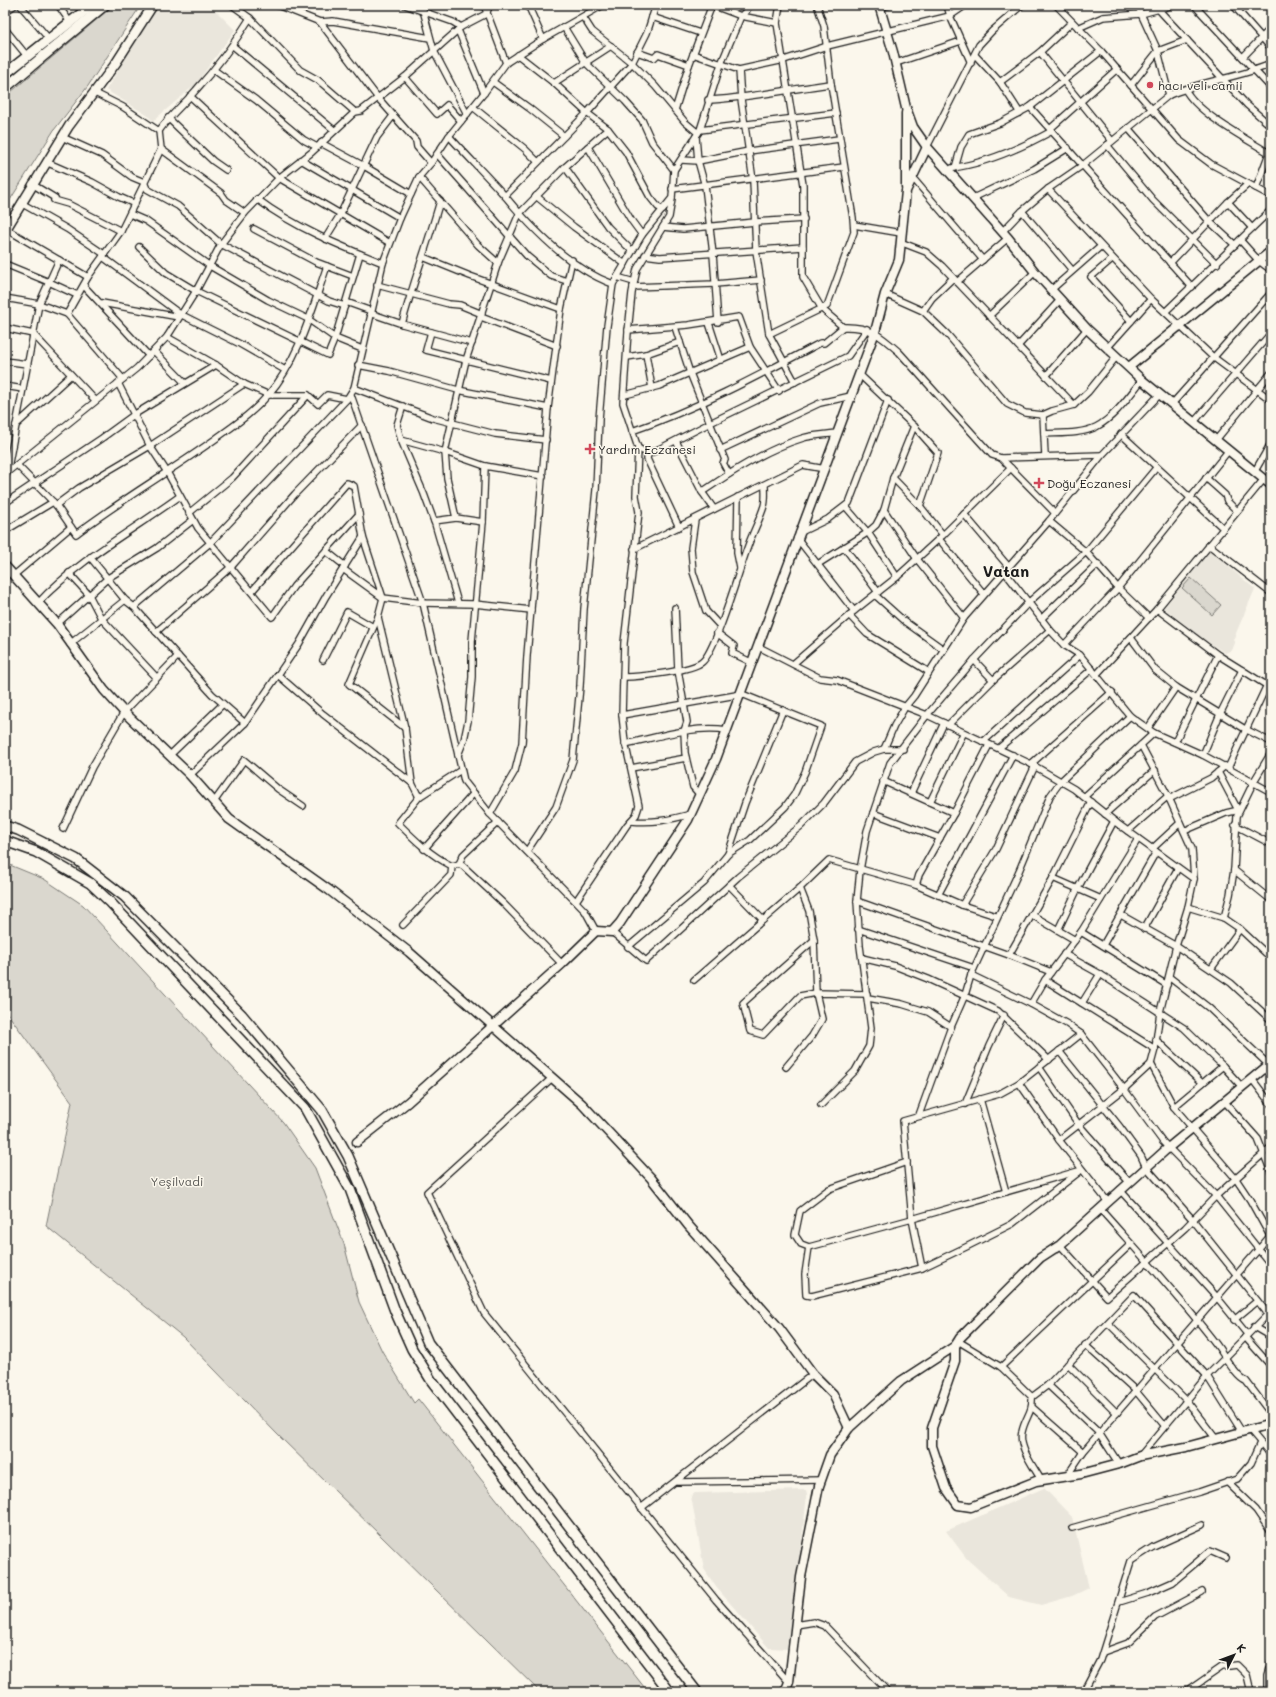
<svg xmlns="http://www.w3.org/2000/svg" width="1276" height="1697" font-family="Mali,sans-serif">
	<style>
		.built { fill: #eae6dc }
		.green { fill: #dad7ce; stroke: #7b7a75 }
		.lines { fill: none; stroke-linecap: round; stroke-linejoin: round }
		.street-casing { stroke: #1c1c1c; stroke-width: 8 }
		.secondary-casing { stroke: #1c1c1c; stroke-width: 11 }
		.primary-casing { stroke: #1c1c1c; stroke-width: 12 }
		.street { stroke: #fbf7ec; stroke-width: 5.5 }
		.secondary { stroke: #fbf7ec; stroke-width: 8 }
		.primary { stroke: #fbf7ec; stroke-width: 9 }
		.poi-dot { fill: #d1495b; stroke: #fbf7ec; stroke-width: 1.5 }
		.labels { text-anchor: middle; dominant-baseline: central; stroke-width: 3; stroke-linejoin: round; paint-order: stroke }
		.poi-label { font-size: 12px; fill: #1c1c1c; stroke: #fbf7ec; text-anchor: start }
		.park-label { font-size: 12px; fill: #555451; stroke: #fbf7ec }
		.district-label { font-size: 16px; font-weight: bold; fill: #1c1c1c; stroke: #fbf7ec }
	</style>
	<rect width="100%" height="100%" fill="#fbf7ec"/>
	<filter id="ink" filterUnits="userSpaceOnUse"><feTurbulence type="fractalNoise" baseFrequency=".025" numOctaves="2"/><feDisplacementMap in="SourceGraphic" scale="8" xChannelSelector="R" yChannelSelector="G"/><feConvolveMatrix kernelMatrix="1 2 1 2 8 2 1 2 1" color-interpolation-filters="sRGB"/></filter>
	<g filter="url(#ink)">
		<g class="built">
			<path d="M158 5H210L235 30 196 84 153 121 147 115 106 90Z"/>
			<path d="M1210 551 1255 589 1233 640 1235 643 1232 650 1225 653 1202 638 1164 608Z"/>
			<path d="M1044 1488 1072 1517 1089 1588 1072 1596 1041 1605 1009 1597 967 1559 946 1531Z"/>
			<path d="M806 1490 807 1494 790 1649 769 1648 716 1587 704 1569 691 1496 695 1493Z"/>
		</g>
		<g class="green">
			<path d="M114 5H141L88 86 54 130 5 208V97Z"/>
			<path d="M1191 578 1221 605 1212 615 1182 588Z"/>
			<path d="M5 863 44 879 83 905 283 1122 315 1168 344 1244 359 1302 382 1351 414 1403 418 1399 648 1692H540L277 1434 183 1337 46 1226 72 1102 5 1010Z"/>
		</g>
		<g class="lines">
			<g class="street-casing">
				<g id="street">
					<path d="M20 5 49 39"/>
					<path d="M58 5 70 22"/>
					<path d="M232 5 250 18 300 70 318 80 355 112"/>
					<path d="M277 5 320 22 333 21 430 38"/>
					<path d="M405 5 453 22 461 27"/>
					<path d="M423 5V10L434 51 467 114"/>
					<path d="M484 5 506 63"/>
					<path d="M528 5 543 39"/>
					<path d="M712 5 741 16 777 23"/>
					<path d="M780 5 777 23 803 185V277L822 309 843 327C870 326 880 335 899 352L992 455 1001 458 1054 512"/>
					<path d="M947 5 950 16 971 63"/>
					<path d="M1056 5 1101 51 1179 140 1211 164 1271 196"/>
					<path d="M1138 5 1141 14 1158 51 1169 95"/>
					<path d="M1194 5 1271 88"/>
					<path d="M1233 5 1271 48"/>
					<path d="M880 7 890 5"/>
					<path d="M1159 10 1247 105 1271 126"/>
					<path d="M5 12 15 5"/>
					<path d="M583 17 592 31 632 63 655 86 685 122 698 133"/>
					<path d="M652 17 700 33"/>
					<path d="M320 22 378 98 416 141 417 147 431 163"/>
					<path d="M564 27 586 63 625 101 642 120 652 142 674 170"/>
					<path d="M1078 28 1103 17 1141 14 1174 5"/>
					<path d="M5 29 27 56"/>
					<path d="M458 30 484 93"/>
					<path d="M233 46 334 130"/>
					<path d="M637 52 654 58 658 54 689 65"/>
					<path d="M1040 52 1112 141"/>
					<path d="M693 54 739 70 784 60 827 46 950 16 966 5"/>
					<path d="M518 55 554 83 587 113 608 129 626 152 650 197 658 207 663 210"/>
					<path d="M975 55 1000 82 1020 113"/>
					<path d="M1243 57 1271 28"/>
					<path d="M896 63 961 41"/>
					<path d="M214 70 256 100 304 140 317 147"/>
					<path d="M739 70 741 99 753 180 756 251 769 334 795 382"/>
					<path d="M405 77 437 114 447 105 461 121"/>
					<path d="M493 82 529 108 564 136"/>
					<path d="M1000 82 1040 52 1072 22"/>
					<path d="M554 83 611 46"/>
					<path d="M1131 85 1158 51 1187 40"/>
					<path d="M1185 89C1197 113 1245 138 1269 153"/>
					<path d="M95 93 123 107 159 131 161 149 221 193 226 200 245 213"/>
					<path d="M190 96 279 178 390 243"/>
					<path d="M708 100C750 98 790 89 831 84"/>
					<path d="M473 107 525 149 538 162"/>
					<path d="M1030 107 1192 287"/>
					<path d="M675 110 689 65 712 5"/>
					<path d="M168 118 213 161 226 170"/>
					<path d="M1128 128 1209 221 1235 245"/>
					<path d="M1050 129 1117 69"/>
					<path d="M700 130 836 113"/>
					<path d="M159 131C170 115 184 104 196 90 217 67 234 44 250 18"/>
					<path d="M449 136C467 156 487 176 505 196 533 230 571 269 613 284"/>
					<path d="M62 137 102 155 132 177 144 182 147 189 178 206 221 244 329 301 345 306"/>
					<path d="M696 137 698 161 705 186 713 254 718 322"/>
					<path d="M321 143 364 166 411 194"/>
					<path d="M1107 145 1153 200 1217 264"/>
					<path d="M588 147 631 220 642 235"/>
					<path d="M927 147 979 45 992 31 1022 5"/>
					<path d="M437 154 527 256 551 276 567 281"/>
					<path d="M301 160 400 218"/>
					<path d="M682 160 698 161 749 151 839 139"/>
					<path d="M46 162 92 182 119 197 135 204"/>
					<path d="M565 167 608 227 632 251"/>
					<path d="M952 168C987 163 1021 148 1052 131"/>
					<path d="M955 168 961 147 969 134 1000 123 1030 107 1101 51"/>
					<path d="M419 177 478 245 498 263"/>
					<path d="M912 177 983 260"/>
					<path d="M32 184 55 198 54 200 68 204 121 231"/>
					<path d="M1256 188 1271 148"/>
					<path d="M672 189 844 167"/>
					<path d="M1048 189 1151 299 1213 357 1271 400"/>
					<path d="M505 196 587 113 632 63 647 33 656 5"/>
					<path d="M536 196 574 227 625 264"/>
					<path d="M973 198 1034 169 1068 148"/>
					<path d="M257 199C294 227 340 246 383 263"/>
					<path d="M1228 202 1252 228"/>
					<path d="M21 203 67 229 104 254"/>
					<path d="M1022 211 1072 270"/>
					<path d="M130 214 146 221 210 266 268 300 308 319 335 338 362 349"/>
					<path d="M854 225 901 233"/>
					<path d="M663 227 683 229 755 222 804 219"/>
					<path d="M6 229 88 277"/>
					<path d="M254 229 316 262 353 276"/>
					<path d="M1002 232 1022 211 1048 189 1083 165 1169 95C1202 81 1238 78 1271 64"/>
					<path d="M325 239 340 215 377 137 393 116"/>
					<path d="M1240 240 1259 261 1271 270"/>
					<path d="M900 242 926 252 942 266 1074 405"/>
					<path d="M139 247 166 273 196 291 328 355 335 338 360 254"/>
					<path d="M645 255 660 257 803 247"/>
					<path d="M103 257 180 314 240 344 285 370"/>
					<path d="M423 257 470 276 561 309"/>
					<path d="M1112 259 1091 277 1131 321"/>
					<path d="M1170 263 1228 202 1248 184"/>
					<path d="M5 264 49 282 77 295"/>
					<path d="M617 277 634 282"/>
					<path d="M957 282 1008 238"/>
					<path d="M377 285 449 304 460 305 482 314"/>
					<path d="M84 286 149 356"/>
					<path d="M633 287 715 284 761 280"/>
					<path d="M1051 290 1100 247"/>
					<path d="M885 294 923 311 947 334 1007 404 1025 413 1043 415 1052 411 1074 405 1088 392 1117 356"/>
					<path d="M5 298 39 304 67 314 123 379"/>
					<path d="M346 302 371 311"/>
					<path d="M102 303 179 317"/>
					<path d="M923 311 932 298 953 278"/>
					<path d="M1165 312 1271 210"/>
					<path d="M370 313 402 324 472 343"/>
					<path d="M67 314 88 277 121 231 161 149"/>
					<path d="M989 316 1035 272"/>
					<path d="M481 317 557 346"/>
					<path d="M709 323 721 360"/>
					<path d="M402 324C413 283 428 243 440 201"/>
					<path d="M675 327 690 373 725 460 723 463 729 474"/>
					<path d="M5 328 33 334 95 400"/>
					<path d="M628 330 688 325 739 317 750 347 779 391"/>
					<path d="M431 332 426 350 551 381"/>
					<path d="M769 334 827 306 854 232 853 218 831 84 824 26 817 5"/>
					<path d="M167 337 216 365 244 384 269 395H308L318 404 327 395 347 399 354 388 383 263 400 218 419 177 431 163 449 136 484 93 506 63 543 39 603 5"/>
					<path d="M1018 346 1060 300"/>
					<path d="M1107 348 1151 299"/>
					<path d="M154 351 185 383"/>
					<path d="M646 354 652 388"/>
					<path d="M627 357 646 354 680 342"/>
					<path d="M5 361 27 364"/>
					<path d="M358 365 389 371 458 390 548 408"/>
					<path d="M860 375 914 426 938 453 920 506"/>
					<path d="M1046 376 1087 329"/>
					<path d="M118 383 150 446 167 472 198 528 272 617 294 586 359 514"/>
					<path d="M5 386 23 389"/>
					<path d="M354 388 433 418 495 434 546 440"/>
					<path d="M351 395 423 603 464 781 490 814 585 911 596 931"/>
					<path d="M625 395 659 386 750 347"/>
					<path d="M1172 404 1271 293"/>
					<path d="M403 406 397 425 401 440 424 494 435 524 458 603"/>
					<path d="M1043 415 1045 456"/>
					<path d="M1194 422 1271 333"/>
					<path d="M16 425 71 375"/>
					<path d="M632 431C697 409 760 375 820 343H824L843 327"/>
					<path d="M1044 434C1060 433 1082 434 1096 427 1115 417 1129 396 1142 380"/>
					<path d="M1121 434 1223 528"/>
					<path d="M401 440 445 452 485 466 543 476"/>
					<path d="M1216 440 1271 373"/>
					<path d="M676 441 702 492 714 509"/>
					<path d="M638 448 648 454 659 449 710 423 848 356 867 329"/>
					<path d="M720 450 820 403 851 396"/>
					<path d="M648 454 647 459 679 527"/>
					<path d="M1001 458 1102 455"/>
					<path d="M17 465 56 505 76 534C121 500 169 472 214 440 233 426 253 413 268 395 299 360 312 309 327 266"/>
					<path d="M1255 471 1271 443"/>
					<path d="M7 473 39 304 59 260"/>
					<path d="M5 474 137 368 167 337 196 291 221 244 245 213 279 178 312 152 355 112 361 111 405 77 461 27 486 14 490 5"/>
					<path d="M893 478 920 506 943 535"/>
					<path d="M1206 478 1225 495 1227 501 1237 511"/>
					<path d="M702 492C733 471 767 449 803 438 813 435 826 435 836 433"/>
					<path d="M738 497 737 553 740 568"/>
					<path d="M5 503 102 438 135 414 216 365"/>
					<path d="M56 505 79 488 150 446 244 384"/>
					<path d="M846 507 869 534 897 577"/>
					<path d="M884 510 917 559 964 618"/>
					<path d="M189 513 232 478 308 395"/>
					<path d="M964 514 1008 566"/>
					<path d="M456 518 483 522"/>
					<path d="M695 520 691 548 693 572 706 611 719 625"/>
					<path d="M434 521 456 518 447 478 445 452 466 360 498 263 519 214 565 167 608 129"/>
					<path d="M1049 521 1086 552 1118 588 1149 618"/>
					<path d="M5 531 53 502"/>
					<path d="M799 533 828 519 849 503 888 400"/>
					<path d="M797 538 854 611"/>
					<path d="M939 539 984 594"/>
					<path d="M1209 545 1271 593"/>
					<path d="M844 547 878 592"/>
					<path d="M634 549 803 465 825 469"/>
					<path d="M326 551 345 566"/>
					<path d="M90 557 125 600 134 607 212 694 245 723"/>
					<path d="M818 564 867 533 876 525 884 510 893 478 914 426"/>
					<path d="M343 569 383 598 423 603 474 604 531 610"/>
					<path d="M1004 571 1050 630 1064 645 1080 655 1130 716 1154 733 1203 755 1271 792"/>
					<path d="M69 573 89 595 101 618 157 678"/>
					<path d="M13 576 71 527"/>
					<path d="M252 591 347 483 354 486 363 537 383 598 378 617 349 684 405 728"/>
					<path d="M875 595 904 621 943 649"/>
					<path d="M38 603C79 559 132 531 180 496"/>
					<path d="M134 607 210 543 347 399"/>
					<path d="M675 608 678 670 687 722 684 731 685 753 693 787 700 795"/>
					<path d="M1157 609 1218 655 1271 688"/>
					<path d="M849 615 867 634 929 672"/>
					<path d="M378 617 405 728 412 783 419 797"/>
					<path d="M1041 619 1098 564"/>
					<path d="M57 624 108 578 157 548 193 520"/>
					<path d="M156 632 231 567 295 494 362 425"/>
					<path d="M717 633 734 646 732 653 753 663"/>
					<path d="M1131 638 1155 670 1176 687 1245 729 1271 742"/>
					<path d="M70 644 125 600"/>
					<path d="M1064 645 1118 588 1229 450"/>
					<path d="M759 647 820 678 837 680 927 715 1031 764 1074 789 1118 824 1194 879"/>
					<path d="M323 660 347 612 373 627"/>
					<path d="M974 660 993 680"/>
					<path d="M793 664 854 611 897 577 943 535 1011 468"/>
					<path d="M1097 674 1157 609 1264 479"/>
					<path d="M278 675 323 714 412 783"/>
					<path d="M624 677C639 677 692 671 702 662 716 651 740 567 748 546 753 532 760 519 764 506 766 500 765 491 765 485"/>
					<path d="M622 715 742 694 821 726 805 772 794 795 785 807 750 840 728 854 704 883 628 947"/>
					<path d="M948 725 993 680 1050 630"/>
					<path d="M1148 728 1176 687"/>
					<path d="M983 742 1080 655"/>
					<path d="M1175 742 1218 655"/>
					<path d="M625 744C658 737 693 725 727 730"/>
					<path d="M999 748 1092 669"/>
					<path d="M884 749 894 726 905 707 914 696 964 618 1049 521 1102 455 1160 394"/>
					<path d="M170 755 223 704"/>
					<path d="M458 755 464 740 468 721 472 677V641L483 522 485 466"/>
					<path d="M1203 755 1220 714 1242 670"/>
					<path d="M1031 764 1112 692"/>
					<path d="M631 768 686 758"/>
					<path d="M1228 768 1267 685"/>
					<path d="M461 770 419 797 398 823C415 840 430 855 452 866L459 864 463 866 504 904 562 964"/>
					<path d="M1218 772 1238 810"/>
					<path d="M190 775 245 723 299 644 326 596 363 537"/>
					<path d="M883 781 954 813"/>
					<path d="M911 793 944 723"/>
					<path d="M1084 797 1154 733"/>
					<path d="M1169 799 1211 778 1225 766"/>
					<path d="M214 802 244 760 278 789 303 806"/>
					<path d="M930 802 963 734"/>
					<path d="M873 813 940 838"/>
					<path d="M490 814 515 771 522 743 527 656 548 408 561 309 572 260"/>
					<path d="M1105 814 1155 770"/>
					<path d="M631 821C653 823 670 820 691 814"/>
					<path d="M1235 825 1271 844"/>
					<path d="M63 829 92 767 124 712 178 656"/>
					<path d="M1128 831 1168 796"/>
					<path d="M1184 831 1226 813 1239 810"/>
					<path d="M424 849 474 793"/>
					<path d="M1152 849 1180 823"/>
					<path d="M527 851 556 807 573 760 580 686 584 609 596 490 599 419 607 326 613 284 642 235 672 198 674 170 700 130 721 64 741 16 747 10 749 5"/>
					<path d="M728 854 745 803 783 710"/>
					<path d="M459 864 463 855 498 822"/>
					<path d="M1234 870 1271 900"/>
					<path d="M1053 878 1101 899"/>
					<path d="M729 885 763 920"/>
					<path d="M916 885 919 875 954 813 989 745"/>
					<path d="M938 895 1013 755"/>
					<path d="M576 901 627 825 636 815 639 806 625 742 622 715 624 643 639 512 636 496 638 448 623 403 628 332 632 293 637 269 669 217 672 199"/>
					<path d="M857 901 1009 955 1051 972"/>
					<path d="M962 905 996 849 1035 766"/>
					<path d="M1188 907 1224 918 1240 929 1271 958"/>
					<path d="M1032 915 1075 940"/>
					<path d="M1121 915 1176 946 1231 983 1271 1020"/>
					<path d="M1224 918 1230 895 1234 870 1237 816 1254 781 1271 753"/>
					<path d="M403 925 451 875 452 866"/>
					<path d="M858 929 974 968"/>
					<path d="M1144 929 1178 868"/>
					<path d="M1058 930 1078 888 1114 821"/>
					<path d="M612 932 646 961 738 877 801 826 824 803 855 762 874 752 884 749H903"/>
					<path d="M1081 932 1167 985"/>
					<path d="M814 940 743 1003 750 1031 763 1035 800 996 816 993 867 994"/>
					<path d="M1103 945 1156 852"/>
					<path d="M1064 954 1100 974 1184 1028 1223 1066 1242 1087"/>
					<path d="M1009 955 1053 878 1091 802"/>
					<path d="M862 958 895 966 928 979 998 1011 1049 1060"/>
					<path d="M1211 969 1240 929"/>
					<path d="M971 975 1031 1004 1067 1024 1081 1034 1124 1089 1163 1142 1216 1196 1271 1265"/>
					<path d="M1169 977 1209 1008 1271 1067"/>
					<path d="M694 980 800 888 829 860 916 885 962 905 996 916"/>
					<path d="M1045 980 1155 1049"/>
					<path d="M868 998 902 1004 928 1012 951 1027"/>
					<path d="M1082 1003 1100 974"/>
					<path d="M1031 1004 1045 980 1081 932 1138 839"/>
					<path d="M1081 1034 1019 1083 999 1094 903 1121 912 1219 1082 1170"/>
					<path d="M1156 1040 1202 1083"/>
					<path d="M1059 1051 1120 1127 1141 1156 1146 1167 1193 1220 1268 1314"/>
					<path d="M1151 1064 1174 1107 1236 1179 1250 1200 1270 1236"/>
					<path d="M786 1067 812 1036 822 1019 816 993 814 940 809 911 800 888"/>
					<path d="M1039 1067 1079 1125 1129 1182"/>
					<path d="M552 1078 427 1192 484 1313 716 1600 789 1682"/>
					<path d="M1252 1079 1271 1104"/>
					<path d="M1019 1083 1059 1140 1108 1202"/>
					<path d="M980 1099 1006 1192"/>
					<path d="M1225 1102 1258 1139 1271 1172"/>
					<path d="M965 1104 989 1046 1004 1015"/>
					<path d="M821 1105 855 1071 869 1046 871 1028 860 946 857 901 860 870 867 831 890 763 927 715 974 660 1029 602 1086 552 1156 468"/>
					<path d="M1174 1107 1223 1066"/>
					<path d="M919 1115 951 1027 965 995 971 975 1019 871 1050 796 1061 781 1130 716"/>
					<path d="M1059 1140 1124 1089 1151 1064 1155 1049 1160 1012 1176 946 1188 907 1194 879 1192 849 1168 796 1141 745"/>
					<path d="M907 1162 829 1189 800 1211 795 1235 801 1244 809 1247 912 1219 922 1268"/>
					<path d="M1120 1190 1216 1296 1247 1334"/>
					<path d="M1101 1210C1140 1254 1180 1297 1216 1344 1223 1353 1236 1378 1246 1381L1271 1414"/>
					<path d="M1060 1245 1107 1297 1185 1228 1216 1196 1271 1147"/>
					<path d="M809 1247 805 1274 806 1295 812 1296 922 1268 966 1247 1012 1224 1079 1172"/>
					<path d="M1234 1320 1257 1301"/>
					<path d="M1108 1323 1186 1400 1216 1439"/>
					<path d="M1254 1327 1271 1337"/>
					<path d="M1245 1337 1271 1366"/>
					<path d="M958 1341 1001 1367 1032 1397C1033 1413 1025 1417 1022 1432 1018 1447 1034 1467 1041 1480"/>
					<path d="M1085 1345 1135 1390 1164 1425"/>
					<path d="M1068 1364 1117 1413"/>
					<path d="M1001 1367 1131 1244"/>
					<path d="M1048 1385 1099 1433 1119 1464"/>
					<path d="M1032 1397 1048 1385 1134 1295 1207 1376 1242 1432"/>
					<path d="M1033 1408 1083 1452"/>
					<path d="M1250 1430 1271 1455"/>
					<path d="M1140 1456 1207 1376 1271 1311"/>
					<path d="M1067 1476 1083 1452 1271 1235"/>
					<path d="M677 1482 822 1480"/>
					<path d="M1227 1482 1256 1510 1271 1532"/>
					<path d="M641 1508 813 1374"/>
					<path d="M1072 1528 1199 1492 1237 1479 1251 1463 1260 1443"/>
					<path d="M1119 1602 1148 1593 1173 1582 1210 1551 1226 1558"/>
					<path d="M796 1625 814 1622 825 1626 888 1692"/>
					<path d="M1103 1652 1128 1643 1155 1617 1202 1592"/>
					<path d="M1083 1692 1100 1660 1131 1561 1153 1547 1202 1525"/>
					<path d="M1186 1692 1222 1667 1237 1665 1247 1675 1251 1692"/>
					<path d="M1267 1692V1676L1271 1663"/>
				</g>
			</g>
			<g class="secondary-casing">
				<g id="secondary">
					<path d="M879 5 893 52 906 108 913 127 927 147 1008 238 1035 272 1087 329 1142 380 1271 485"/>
					<path d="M906 113V187"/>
					<path d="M5 231 69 126 116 63 153 5"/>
					<path d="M1129 367 1271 251"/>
					<path d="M5 566 57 624 104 690 124 712 190 775 229 819 329 890 409 952 582 1104 651 1178 688 1225 779 1328 813 1374 833 1394 849 1428"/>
					<path d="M357 1142 408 1102 562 964 596 931 612 932 620 923 688 820 716 759 875 332 885 294 899 260 906 191 927 147"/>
					<path d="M955 1346V1361L932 1428V1446L946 1488 958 1505 971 1507 1036 1481 1081 1474 1119 1464 1140 1456 1186 1447 1271 1424"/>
					<path d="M785 1692 789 1682 801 1577 819 1486 830 1455 849 1428 901 1381 955 1346 960 1338 1040 1258 1060 1245 1168 1148 1271 1063"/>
				</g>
			</g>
			<g class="primary-casing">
				<g id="primary">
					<path d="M5 74 92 5"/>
					<path d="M5 88 105 5"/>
					<path d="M5 826 18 830 76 859 125 897 242 1015 322 1110 348 1156 428 1343 697 1692"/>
					<path d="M5 841 36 852 90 883 110 902 305 1108 350 1189 395 1311 412 1349 431 1380 670 1692"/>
				</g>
			</g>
			<use href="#street" class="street"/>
			<use href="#secondary" class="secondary"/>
			<use href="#primary" class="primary"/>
		</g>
	</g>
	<g class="poi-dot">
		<circle cx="1150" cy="85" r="4"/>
		<path d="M588 443h4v4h4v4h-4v4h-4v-4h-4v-4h4z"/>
		<path d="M1037 477h4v4h4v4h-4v4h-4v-4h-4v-4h4z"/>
	</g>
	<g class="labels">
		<g class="poi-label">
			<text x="1158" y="85">hacı veli camii</text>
			<text x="598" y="449">Yardım Eczanesi</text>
			<text x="1047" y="483">Doğu Eczanesi</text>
		</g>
		<g class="park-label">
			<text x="177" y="1181">Yeşilvadi</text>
		</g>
		<g class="district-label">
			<text x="1006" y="570">Vatan</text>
		</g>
	</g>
	<rect width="1276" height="1697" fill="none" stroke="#fbf7ec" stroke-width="20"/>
	<rect x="10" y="10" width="1256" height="1677" fill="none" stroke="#1c1c1c" stroke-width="1.5" filter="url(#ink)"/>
	<g transform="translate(1234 1655) rotate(48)" stroke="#fbf7ec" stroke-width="3" paint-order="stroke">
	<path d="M0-3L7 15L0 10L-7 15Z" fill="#1c1c1c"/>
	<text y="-6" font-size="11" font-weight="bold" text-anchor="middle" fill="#1c1c1c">K</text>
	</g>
</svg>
